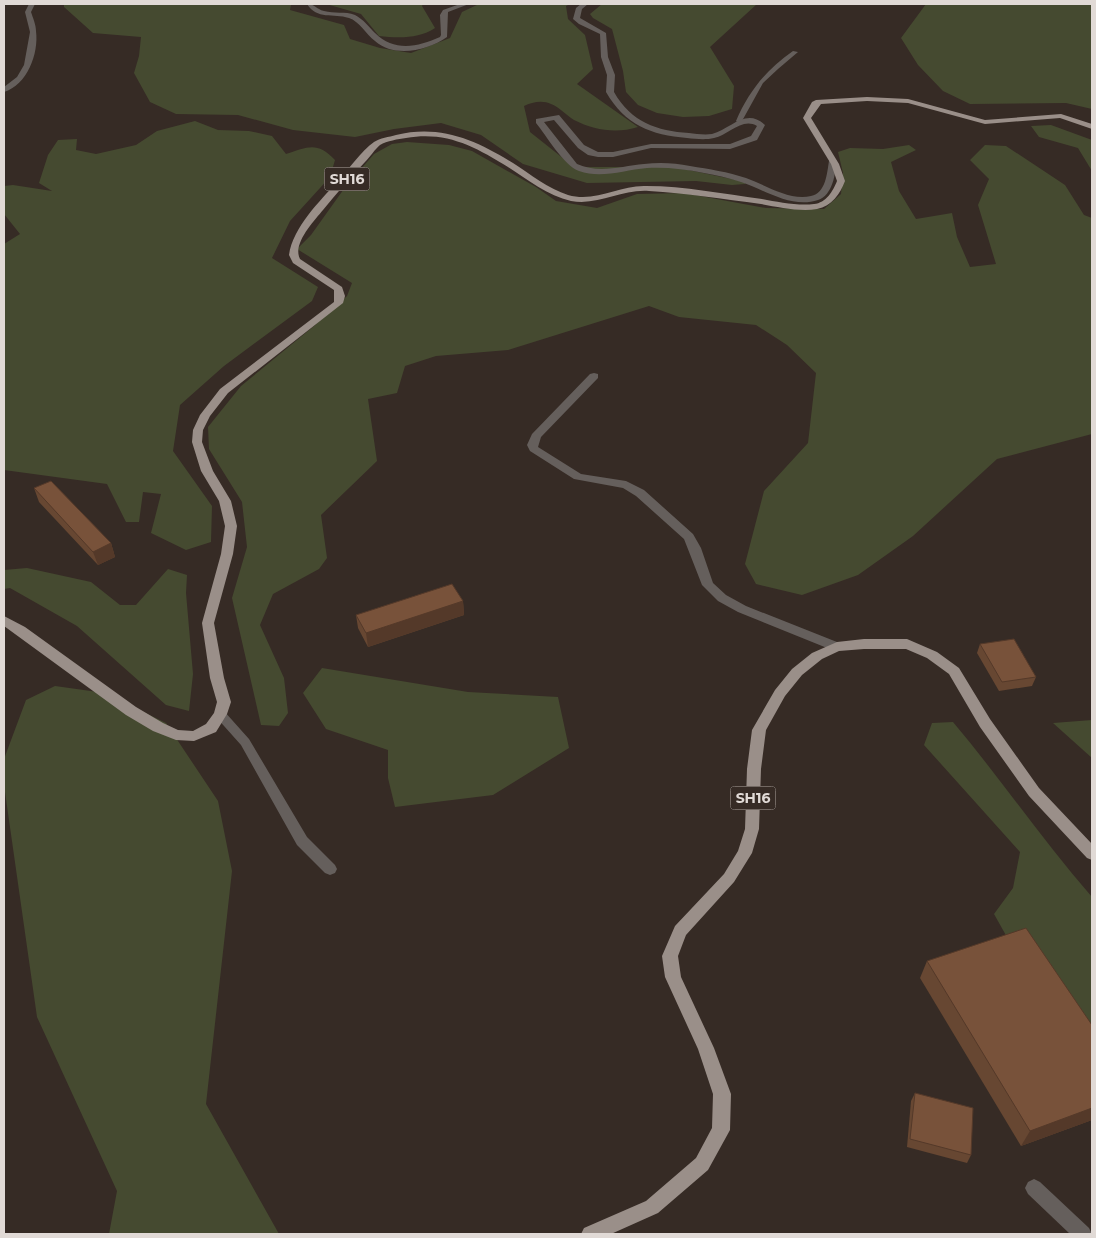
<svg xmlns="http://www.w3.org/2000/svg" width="1096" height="1238" font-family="Montserrat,sans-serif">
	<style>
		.green { fill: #454a30 }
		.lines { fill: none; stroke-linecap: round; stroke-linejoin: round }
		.service { fill: #655f5c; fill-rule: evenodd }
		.minor { fill: #655f5c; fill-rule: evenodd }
		.primary { fill: #9a8f89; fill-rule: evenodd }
		.wall { fill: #674732 }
		.shaded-wall { fill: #543929 }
		.building { fill: #78523a; stroke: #543929 }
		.labels { text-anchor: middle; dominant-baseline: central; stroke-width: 4.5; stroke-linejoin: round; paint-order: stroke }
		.shield { fill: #362b25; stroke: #aea6a1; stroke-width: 1 }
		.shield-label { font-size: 14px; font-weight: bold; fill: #e1dad6 }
	</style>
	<rect width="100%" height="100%" fill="#362b25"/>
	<g class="green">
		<path d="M64 4H291L290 10 344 25 350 39 380 48 411 53 450 38 462 12 479 4H570L566 6 568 19 585 35 593 69 577 84 638 127C616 134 594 130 574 120 566 115 559 107 551 104 543 100 532 102 524 106L530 132 564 159 583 167H674L746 182 745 184 732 185 696 181 587 183 523 164 481 135 441 123 394 129 355 137 293 130 238 115 176 114 150 102 134 73 139 56 141 37 93 33 64 7Z"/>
		<path d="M326 4H423L422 6 435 28C419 39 398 38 379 36L361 14Z"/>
		<path d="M602 4H757L710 47 734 86 732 109 709 116 683 117 657 113 638 105 626 92 623 71 612 29 593 18 590 14Z"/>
		<path d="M926 4H1092V109L1066 103 970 104 943 91 918 65 901 38Z"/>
		<path d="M195 121 218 130 249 131 272 136 286 154C308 147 317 141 335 160L330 177 290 221 272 258 318 287 312 301 224 366 180 405 173 451 212 506 211 542 186 550 151 533 161 494 143 492 139 522H126L107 484 4 470V244L20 234 4 214V186L13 185 52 191 39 183 48 155 58 140 77 139 76 150 96 154 136 145 157 131Z"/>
		<path d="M1051 125 1092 140V171L1078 148 1039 137 1031 126Z"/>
		<path d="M407 142 449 145 472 151 536 187 556 201 597 208 637 194 684 193 766 208 824 209 841 194 843 173 838 152 850 148 883 149 909 145 916 150 891 162 899 191 916 219 952 213 957 237 970 267 996 264 978 205 989 179 970 160 985 145 1006 146 1065 185 1084 215 1092 218V434L997 459 913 536 858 575 802 595 756 584 745 564 764 491 808 443 816 373 787 345 756 325 679 317 649 306 508 350 436 356 405 366 397 393 368 399 377 461 321 515 327 558 319 569 273 594 260 625 284 678 288 713 279 726 261 725 232 598 247 547 242 502 209 449 208 427 241 386 314 326 347 296 352 283 297 249 311 235 346 186 374 154 392 144Z"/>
		<path d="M27 568 91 582 120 605H136L168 569 187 575 186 593 193 674 189 711 166 705 77 626 10 588 4 589V570Z"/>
		<path d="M322 668 468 692 558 697 569 748 493 795 395 807 388 778V750L326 729 303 693Z"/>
		<path d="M55 686 105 693 166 723 218 801 232 871 206 1104 279 1234H109L117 1191 37 1017 4 785V759L26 700Z"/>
		<path d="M1092 720V758L1053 723Z"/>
		<path d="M953 722C1001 779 1043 841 1092 897V1089L994 914 1013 888 1020 852 924 745 932 723Z"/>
	</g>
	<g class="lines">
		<g class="service">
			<path d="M793 51 798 52 778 69 763 83 742 121 737 122 736 121C749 91 766 70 793 51Z"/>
			<path d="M220 709 224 711 249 739 307 837 335 865 337 869 335 873 330 875 325 873 297 845 241 745 216 717 214 714 216 711Z"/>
		</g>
		<g class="minor">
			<path d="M29 4H35L31 12C33 18 36 25 36 31 39 54 27 85 4 92V87L17 77 24 65 30 32 25 12Z"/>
			<path d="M307 4C315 4 316 9 324 11 334 14 345 11 355 15 363 19 369 27 375 33 394 52 418 47 440 37L441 35 440 15 443 10 460 4H469L448 12 447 37C427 51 394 58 375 41 366 34 359 21 349 18 333 13 317 20 307 4Z"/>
			<path d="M581 4H588L582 9 580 18 606 33 608 57 615 75 614 92C631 122 657 131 689 133 696 134 705 135 712 134 731 129 746 107 765 125L757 140 730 149 651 148 613 157H598L588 155 578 148 554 120 544 122 577 164C599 174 622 166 644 164 660 162 675 163 690 166 709 169 728 172 746 178 766 185 789 201 811 196 826 193 827 173 829 161L833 159 837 161C835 174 833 195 818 200 792 209 765 190 741 182 729 178 716 175 704 173 685 169 666 167 647 168 624 170 601 179 579 171 564 166 546 135 536 123V119L559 115 584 145 598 152H613L651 144H730L751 136 757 126C742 117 729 135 714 138 706 140 696 139 687 138 651 135 625 125 606 92L607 75 601 57 600 34 579 24 573 19 576 8Z"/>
			<path d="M594 373 598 374V378L541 437 538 447 581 474 626 481 644 490 693 534 701 548 713 583 726 595 746 606 842 644 843 647 842 650H832L738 612 718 601 702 585 684 539 636 496 623 488 574 479 530 451 527 445 532 434 590 374Z"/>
			<path d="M1034 1179 1040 1182 1089 1228 1092 1234H1070L1028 1194 1025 1188 1028 1182Z"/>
		</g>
		<g class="primary">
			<path d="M867 97 908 99 985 120 1061 114 1092 124V129L1060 118 985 124 908 103 867 101 821 104 811 118 839 164 845 181C840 194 832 206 817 209 800 212 778 207 761 204 723 199 686 193 649 191 621 189 599 206 571 201 548 196 527 179 508 167 474 146 446 131 406 138 398 139 387 141 380 145 375 149 370 157 365 162 350 178 336 194 323 210 314 221 292 244 300 259L342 287 345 296 343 303 228 393 210 416 203 430 202 442 213 471 231 501 237 526 233 554 214 623 224 678 231 702 227 714 216 732 194 741 176 740 153 731 126 715 4 626V616L25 627 136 707 163 723 178 730 193 731 206 724 214 713 217 702 210 678 202 623 221 554 225 526 219 501 201 471 192 442 193 430 200 415 220 389 334 302V290L293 263 289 255C293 227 320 201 338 181 349 169 361 151 374 142 380 138 389 137 396 135 440 124 476 140 513 163 530 174 549 189 568 195 596 203 619 185 646 186 685 186 723 194 762 199 778 202 798 206 814 204 826 203 833 191 837 181L831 164 803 118 812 102 816 100Z"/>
			<path d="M864 639H907L937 652 959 668 990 719 1039 788 1092 844V860L1087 858 1029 796 980 727 949 674 927 658 906 649H864L839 651 822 659 802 675 785 696 766 730 761 769 759 829 752 853 734 882 686 935 678 956 681 977 714 1048 731 1094 730 1130 708 1170 658 1213 611 1234H581L584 1228 646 1201 696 1158 712 1128 713 1094 698 1049 665 977 662 956 675 926 724 874 738 851 745 829 747 769 752 730 775 690 792 669 812 653 837 642Z"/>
		</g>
	</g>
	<g class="wall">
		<path d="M34 488 111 543 115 557 98 565 39 502Z"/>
		<path d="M463 601 464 615 368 647 358 628 356 615Z"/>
		<path d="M980 644 1036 677 1032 686 999 691 977 653Z"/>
		<path d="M927 961 1092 1025V1120L1021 1146 920 978Z"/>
		<path d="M915 1093 971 1155 967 1163 907 1147 911 1101Z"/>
	</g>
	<g class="shaded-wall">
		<path d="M111 543 115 557 98 565 93 552Z"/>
		<path d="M463 601 464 615 368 647 366 633Z"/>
		<path d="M1092 1108V1120L1021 1146 1030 1131Z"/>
	</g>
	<g class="building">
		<path d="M51 481 111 543 93 552 34 488Z"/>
		<path d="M452 584 463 601 366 633 356 615Z"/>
		<path d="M1014 639 1036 677 1002 682 980 644Z"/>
		<path d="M1026 928 1092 1025V1108L1030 1131 927 961Z"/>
		<path d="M915 1093 973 1108 971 1155 910 1139Z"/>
	</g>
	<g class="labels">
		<g class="shield">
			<rect x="324.5" y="167.5" width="45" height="23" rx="4"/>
			<rect x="730.5" y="786.5" width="45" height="23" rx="4"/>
		</g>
		<g class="shield-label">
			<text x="347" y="179">SH16</text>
			<text x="753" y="798">SH16</text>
		</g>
	</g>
	<rect width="1096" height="1238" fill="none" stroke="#e1dad6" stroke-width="10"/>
</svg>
